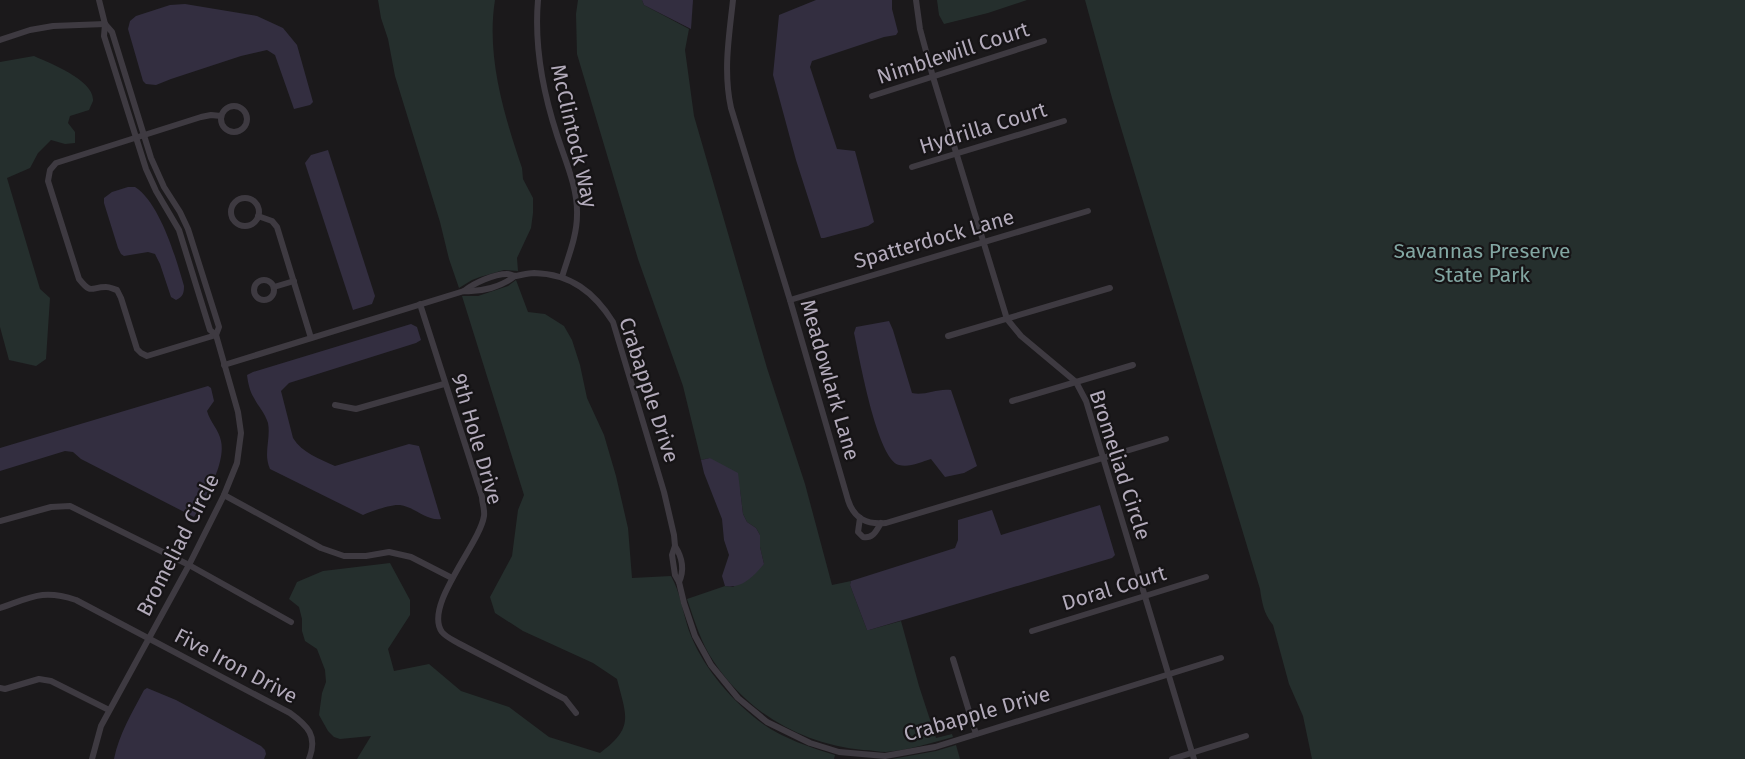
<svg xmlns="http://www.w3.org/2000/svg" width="1745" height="759" font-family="'Fira Sans',sans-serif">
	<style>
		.green { fill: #252f2d }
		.water { fill: #332e40 }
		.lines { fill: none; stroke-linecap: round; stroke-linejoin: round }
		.minor { stroke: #3e3a41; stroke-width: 6 }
		.labels { text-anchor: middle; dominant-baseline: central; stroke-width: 4.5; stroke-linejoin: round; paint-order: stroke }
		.street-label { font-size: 21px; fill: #b3abbb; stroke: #161416 }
		.park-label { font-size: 21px; fill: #82a6a2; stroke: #161416 }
	</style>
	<rect width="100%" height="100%" fill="#1b191b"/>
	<g class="green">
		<path d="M378 0H495C486 56 504 115 522 168L523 179 533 198V213L531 228 517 258 518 271 504 270 480 277 472 280 459 288 449 259 440 222 395 76 388 39 381 18Z"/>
		<path d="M578 0H642L644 5 689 29 685 50 694 116 767 368 805 484 832 585 851 581 850 585 867 630H869L901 621 919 686 936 738 952 734 953 737C932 743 908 750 886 752 879 752 871 750 863 750 802 744 749 714 714 662 701 643 695 622 687 599L725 586 733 587 764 564 760 547V535L756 528 747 522 743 514 740 490 710 458 701 460 683 386 638 259 577 54 576 14Z"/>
		<path d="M937 0H1027L988 13 944 24 939 15Z"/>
		<path d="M1085 0H1745V759H1312L1303 716 1289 684 1273 625C1264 614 1262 603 1260 589L1112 98Z"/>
		<path d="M34 56C49 63 95 80 93 101 92 103 90 108 89 110L70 116 68 123 75 132V143L65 144 51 140 38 153 30 168 7 178 40 289 50 298 46 359 36 366 9 360 0 327V62Z"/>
		<path d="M516 280 528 312 545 314 564 326 572 340 580 365 587 398 604 435 616 476 628 528 632 578 671 576C681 593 683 616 691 636 705 670 733 702 763 724 782 738 812 748 835 755L834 759H357L371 736 340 739 334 737 328 731 319 715 322 693 326 682 325 670 317 649 305 641 302 631V619L299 607 289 599 297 582 323 571 390 563 410 600V615L388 649 394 671 429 664 461 691 509 707 549 737 600 753C635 727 626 716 617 679L593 663 523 631 495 613 490 597 512 556 518 510 524 495 462 296H478L508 286Z"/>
		<path d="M956 745 960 759H892L936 751Z"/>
	</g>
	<g class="water">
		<path d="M642 0H693L691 29 644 5Z"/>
		<path d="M816 0H892V9L898 32 896 35 884 37 812 61 810 67 837 149 855 151 874 222 868 226 824 238H821L796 160 773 75 779 15Z"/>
		<path d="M185 4 257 16 283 28 297 45 313 102 310 105 294 109 275 55 267 50 241 56 171 79 156 85 146 84 143 81 128 29 130 21 136 16 170 5Z"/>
		<path d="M328 150 375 296 372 304 353 310 305 163 311 155Z"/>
		<path d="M128 187H135C160 203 176 258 184 286 184 293 183 297 176 300L171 297 160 264 155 254 148 252 124 256 121 254 118 248 104 203V198L112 192Z"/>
		<path d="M889 321 893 330 912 393C925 396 937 388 951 390L977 466 964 473 945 477 931 459C921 462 909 468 899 465 877 460 859 355 854 333L856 327Z"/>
		<path d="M411 324 417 327 421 340 416 343 289 383 281 391 293 438C302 453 320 459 335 466L409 444 419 446 441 519C426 521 415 507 400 505 391 504 372 511 363 515L270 469C263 454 271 439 268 423 265 413 258 406 254 398 250 392 248 383 247 375L253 372Z"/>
		<path d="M208 386 211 388 214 401 207 411C210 422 219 430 221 441 226 463 205 499 194 517L81 459 73 452 65 451 0 471V448Z"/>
		<path d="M710 458 738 473 743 514 747 522 756 528 760 535V547L764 564C754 576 742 589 725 586L722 576 729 555 724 540 722 519 704 473 701 460Z"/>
		<path d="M1100 505 1115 555 1112 558 869 630H867L850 585 851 581 955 548 958 540V520L992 510 1001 535Z"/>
		<path d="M147 688 176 700 261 746 265 750 266 754 264 759H114C119 734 132 713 144 690Z"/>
	</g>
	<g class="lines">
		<g class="minor">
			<path d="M538 0C534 46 543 92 557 135 565 160 578 188 577 215 577 236 568 257 562 277"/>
			<path d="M733 0C729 37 723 71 731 108L790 300 848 500C854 519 867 525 886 523L1166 439"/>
			<path d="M916 0 920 29 933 77 1007 319 1021 336 1076 382 1086 401 1194 759"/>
			<path d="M105 24 112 32 151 158 164 187 180 212 188 229 219 327 216 335"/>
			<path d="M0 40 30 30 53 26 105 24"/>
			<path d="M872 96 1044 41"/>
			<circle cx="234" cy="119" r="13"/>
			<path d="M912 167 1064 121"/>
			<circle cx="245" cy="212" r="14"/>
			<path d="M258 216 272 221 277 227 311 338"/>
			<circle cx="264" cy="290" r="10"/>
			<path d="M274 287 294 281"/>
			<path d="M464 291C474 283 494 274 507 274 512 274 511 276 516 276 522 275 528 273 534 273 571 274 594 292 613 322L664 492 674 535 675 546 672 555 675 575 679 582 684 603 695 636 711 665 738 698 767 722 810 743 839 752 885 756 935 747 1221 658"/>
			<path d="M790 300 1088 211"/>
			<path d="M420 304 482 497C482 503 485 510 484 516 480 544 423 606 442 632 446 637 453 640 458 643L565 699 576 713"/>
			<path d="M216 335 147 356 141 353 137 349 121 298 117 290C113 289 110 287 106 287 90 287 92 295 79 279L48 181 50 170 56 163 201 117 211 115 221 116"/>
			<path d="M948 336 1110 288"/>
			<path d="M224 365 464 291C482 292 501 287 515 276"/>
			<path d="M1012 401 1133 365"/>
			<path d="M335 405 356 409 444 384"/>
			<path d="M224 495 321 548 344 556H366L389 552 411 557 452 578"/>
			<path d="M860 518 858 532 863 537C873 539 876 531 881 523"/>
			<path d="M0 521 51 507 70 506 189 565 291 622"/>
			<path d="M675 546C682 557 685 569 679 582"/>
			<path d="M0 608C32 597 43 589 76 600L290 713C308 726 318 736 309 759"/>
			<path d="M1032 631 1206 577"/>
			<path d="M953 659 976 734"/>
			<path d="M0 688 5 689 39 679 51 681 109 710"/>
			<path d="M92 759 101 726 189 565 224 495 237 463 241 433 238 412 216 335 210 330 179 230 156 191 146 169 104 36 105 24 99 0"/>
			<path d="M1172 759 1246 736"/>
		</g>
	</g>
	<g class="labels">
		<g class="street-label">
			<text transform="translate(953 53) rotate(-18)">Nimblewill Court</text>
			<text transform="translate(983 128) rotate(-17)">Hydrilla Court</text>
			<text transform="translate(574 136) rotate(77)">McClintock Way</text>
			<text transform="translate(934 239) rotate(-16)">Spatterdock Lane</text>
			<text transform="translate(830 380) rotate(74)">Meadowlark Lane</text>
			<text transform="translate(649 390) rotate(72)">Crabapple Drive</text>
			<text transform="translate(477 439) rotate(74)">9th Hole Drive</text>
			<text transform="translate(1120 465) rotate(72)">Bromeliad Circle</text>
			<text transform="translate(178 545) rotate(-63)">Bromeliad Circle</text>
			<text transform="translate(1114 588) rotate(-17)">Doral Court</text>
			<text transform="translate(236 666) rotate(28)">Five Iron Drive</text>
			<text transform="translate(977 714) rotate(-16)">Crabapple Drive</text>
		</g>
		<g class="park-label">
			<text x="1482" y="251">Savannas Preserve<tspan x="1482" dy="24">State Park</tspan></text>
		</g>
	</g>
</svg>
